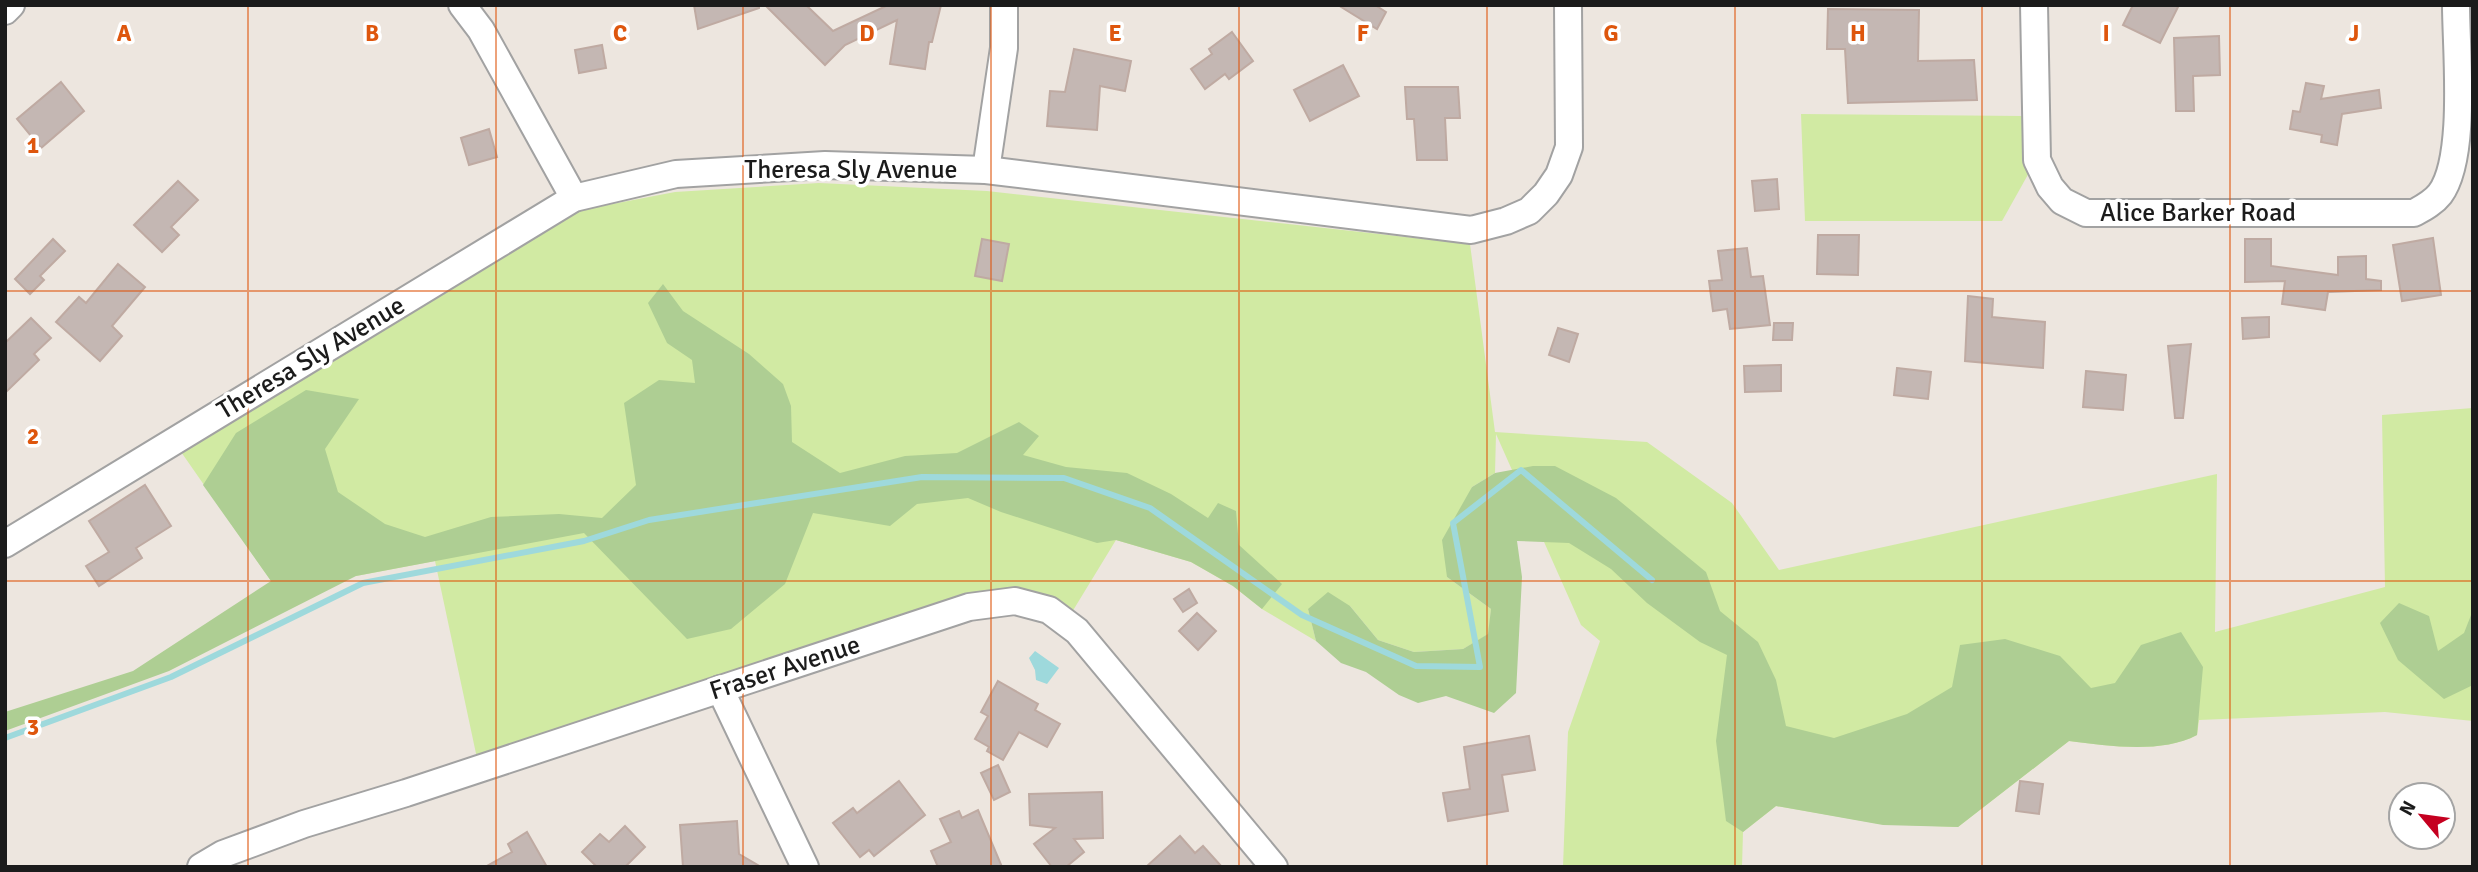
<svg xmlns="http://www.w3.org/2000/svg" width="2478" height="872" font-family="Signika,sans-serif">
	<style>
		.grass { fill: #d1eaa3 }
		.forest { fill: #aece93 }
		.water { fill: #9ed9dc }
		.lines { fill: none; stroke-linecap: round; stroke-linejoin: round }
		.stream { stroke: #9ed9dc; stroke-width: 6 }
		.building { fill: #c4b7b3; stroke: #bfaaa2; stroke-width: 2 }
		.minor-casing { stroke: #a2a2a2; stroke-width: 30 }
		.minor { stroke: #fff; stroke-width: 26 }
		.grid { fill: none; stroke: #de560d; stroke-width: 2; stroke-opacity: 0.55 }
		.labels { text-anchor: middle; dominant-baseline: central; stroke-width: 7; stroke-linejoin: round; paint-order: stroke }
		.street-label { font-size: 26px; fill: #1b1b1b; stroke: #fff }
		.grid-label { font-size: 23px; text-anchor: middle; font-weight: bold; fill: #de560d; stroke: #fff; stroke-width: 7; stroke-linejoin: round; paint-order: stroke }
	</style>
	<rect width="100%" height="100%" fill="#ede6df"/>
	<g class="grass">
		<path d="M1801 114 2023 116 2030 171 2002 221H1805Z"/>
		<path d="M819 183 987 191 1470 244 1495 432 1647 442 1732 503 1779 570 2217 474 2215 632 2385 587 2382 415 2473 408V721L2385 712 2199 720 2197 735C2161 754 2109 746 2069 741L1958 827 1880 824 1776 806 1743 832 1742 867H1563L1568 732 1600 641 1581 625 1496 434 1495 473 1472 487 1447 577 1491 609 1489 634 1463 649 1414 652 1378 640 1350 606 1308 609 1316 641 1262 609 1233 586 1191 562 1116 540 1069 617 1015 595 478 763 435 561 356 576 271 581 179 449 576 211 675 192Z"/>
	</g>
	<g class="forest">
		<path d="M663 284 683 311 749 354 783 384 791 406 792 442 840 473 905 456 957 453 1019 422 1039 436 1023 455 1066 467 1127 473 1171 494 1208 518 1218 503 1236 511 1239 545 1282 584 1262 609 1233 586 1191 562 1116 540 1097 543 1001 512 968 498 917 504 890 526 813 513 785 584 731 629 687 639 584 533 356 576 169 671 5 731V712L133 671 271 581 203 485 236 433 306 390 359 399 325 449 338 492 385 524 425 537 491 517 559 514 602 518 636 485 624 403 659 380 695 383 692 360 667 343 648 303Z"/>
		<path d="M1533 466H1555L1616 498 1706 572 1720 611 1758 642 1776 680 1786 726 1834 738 1907 714 1952 687 1960 645 2005 639 2060 656 2091 688 2115 683 2141 645 2181 632 2203 667 2197 735C2161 754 2109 746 2069 741L1958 827 1883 825 1776 806 1743 832 1726 821 1716 741 1727 655 1700 642 1647 603 1611 569 1569 543 1517 541 1522 577 1516 693 1494 713 1446 696 1418 703 1399 695 1366 672 1341 663 1316 641 1308 609 1328 592 1350 606 1378 640 1414 652 1463 649 1488 634 1491 609 1447 577 1442 540 1472 487 1495 473Z"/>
		<path d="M2399 603 2429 616 2438 651 2464 633 2473 610V685L2444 699 2398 660 2380 623Z"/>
	</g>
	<path class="water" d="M1035 651 1059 668 1047 684 1036 680 1035 670 1029 658Z"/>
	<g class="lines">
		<path class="stream" d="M5 738 171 677 363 583 584 541 649 520 922 477 1064 478 1150 508 1302 615 1416 666 1480 667 1453 523 1521 470 1652 580"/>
	</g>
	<g class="building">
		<path d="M694 5H759V8L698 29Z"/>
		<path d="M765 5H806L833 31 888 5H941L932 42H929L925 69 890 64 897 20 845 45 825 65Z"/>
		<path d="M1338 5H1375L1386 12 1377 29Z"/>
		<path d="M2133 5H2179L2160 43 2123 25Z"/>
		<path d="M1828 9 1919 10 1918 61 1974 60 1977 100 1848 103 1845 49H1827Z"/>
		<path d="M1232 32 1253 61 1229 79 1225 74 1205 89 1191 69 1212 54 1209 49Z"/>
		<path d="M2219 36 2220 75 2193 76 2194 111H2176L2174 38Z"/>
		<path d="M602 45 606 68 579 73 575 50Z"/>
		<path d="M1074 49 1131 61 1125 91 1100 86 1097 130 1047 126 1050 91 1065 92Z"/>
		<path d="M1343 65 1359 96 1310 121 1294 90Z"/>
		<path d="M61 82 84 111 41 148 17 119Z"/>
		<path d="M2306 83 2324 86 2321 99 2379 90 2381 108 2342 114 2337 145 2321 142 2322 135 2290 129 2293 111 2300 112Z"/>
		<path d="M1405 87H1458L1460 118H1445L1447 160H1417L1414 119H1407Z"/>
		<path d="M489 129 497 157 469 165 461 138Z"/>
		<path d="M1777 179 1779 209 1755 211 1752 181Z"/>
		<path d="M178 181 198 200 171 227 179 235 162 252 134 225Z"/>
		<path d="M1818 235H1859L1858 275 1817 274Z"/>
		<path d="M2433 238 2441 295 2402 301 2393 245Z"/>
		<path d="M53 239 65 251 40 276 44 280 30 294 15 279Z"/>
		<path d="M982 239 1009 244 1002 281 975 276Z"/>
		<path d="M2245 239H2271V266L2338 275V257L2366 256V279L2381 281V290L2328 292 2325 310 2282 304 2285 281 2245 282Z"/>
		<path d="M1747 248 1751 277 1763 276 1770 325 1730 329 1727 309 1713 311 1709 281 1722 280 1718 251Z"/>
		<path d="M118 264 145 287 112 326 122 336 100 361 56 322 79 297 86 303Z"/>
		<path d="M1968 296 1993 299 1992 317 2045 322 2043 368 1965 361Z"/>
		<path d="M2269 317V337L2243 339 2242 318Z"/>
		<path d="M31 318 51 338 34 354 39 360 5 393V343Z"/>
		<path d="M1774 323H1793L1792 340H1773Z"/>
		<path d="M1558 328 1578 334 1569 362 1549 355Z"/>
		<path d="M2191 344 2183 418H2175L2168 346Z"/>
		<path d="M1781 365V391L1745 392 1744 366Z"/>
		<path d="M1897 368 1931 372 1928 399 1894 395Z"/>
		<path d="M2086 371 2126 375 2123 410 2083 407Z"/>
		<path d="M145 485 171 526 136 548 142 558 99 586 86 566 109 552 89 521Z"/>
		<path d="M1189 589 1197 603 1183 612 1174 599Z"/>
		<path d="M1197 613 1216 631 1198 650 1179 631Z"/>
		<path d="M998 681 1038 704 1035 710 1060 724 1047 747 1019 732 1003 760 987 751 989 747 975 739 988 716 981 712Z"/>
		<path d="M1529 736 1535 770 1502 775 1508 811 1448 821 1443 793 1470 789 1464 747Z"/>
		<path d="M998 765 1010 792 994 800 981 773Z"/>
		<path d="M899 781 925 815 874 856 869 850 860 857 833 823 853 808 857 813Z"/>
		<path d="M2020 781 2043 784 2039 814 2016 811Z"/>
		<path d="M1102 792 1103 838 1074 839 1084 852 1066 867H1052L1034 844 1055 828 1030 825 1029 794Z"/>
		<path d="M978 810 1002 867H938L931 851 951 842 940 819 959 811 962 818Z"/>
		<path d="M737 821 739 854 761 867H683L680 825Z"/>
		<path d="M625 826 645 847 625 867H597L582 852 600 834 609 842Z"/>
		<path d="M527 832 547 867H485L512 852 508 844Z"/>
		<path d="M1180 836 1195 853 1203 846 1222 867H1146Z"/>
	</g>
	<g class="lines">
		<g class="minor-casing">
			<g id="minor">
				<path d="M462 5 481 30 574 198"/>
				<path d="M2034 5 2037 160 2050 187 2062 201 2086 213H2414C2423 208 2433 203 2440 194 2467 158 2456 51 2456 5"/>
				<path d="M5 11 11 5"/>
				<path d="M986 170 1004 48V5"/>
				<path d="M5 544 574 198 676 174 825 165 986 170 1471 230 1506 221 1529 211 1546 194 1559 175 1569 147 1568 5"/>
				<path d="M720 689 805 867"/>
				<path d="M201 867 223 854 304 824 406 793 969 607 1015 601 1049 610 1077 631 1274 867"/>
			</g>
		</g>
		<use href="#minor" class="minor"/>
	</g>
	<path class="grid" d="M248 5V867M496 5V867M743 5V867M991 5V867M1239 5V867M1487 5V867M1735 5V867M1982 5V867M2230 5V867M5 291H2473M5 581H2473"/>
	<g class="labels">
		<g class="street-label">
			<text x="851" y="170">Theresa Sly Avenue</text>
			<text x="2198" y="213">Alice Barker Road</text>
			<text transform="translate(311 358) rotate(-31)">Theresa Sly Avenue</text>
			<text transform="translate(785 668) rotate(-18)">Fraser Avenue</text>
		</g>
	</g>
	<g class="grid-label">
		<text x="124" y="41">A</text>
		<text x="372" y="41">B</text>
		<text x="620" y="41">C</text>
		<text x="867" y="41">D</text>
		<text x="1115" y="41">E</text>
		<text x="1363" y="41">F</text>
		<text x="1611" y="41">G</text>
		<text x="1858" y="41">H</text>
		<text x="2106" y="41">I</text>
		<text x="2354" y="41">J</text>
		<text x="33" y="153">1</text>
		<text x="33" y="444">2</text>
		<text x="33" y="735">3</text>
	</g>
	<rect width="2478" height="872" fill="none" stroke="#1b1b1b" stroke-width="14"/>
	<g transform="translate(2422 816) rotate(299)"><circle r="33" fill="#ffffff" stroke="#a4a4a4" stroke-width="2"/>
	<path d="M0-5L12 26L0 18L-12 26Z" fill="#c50020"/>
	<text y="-10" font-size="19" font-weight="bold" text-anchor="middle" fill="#1b1b1b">N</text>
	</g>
</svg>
